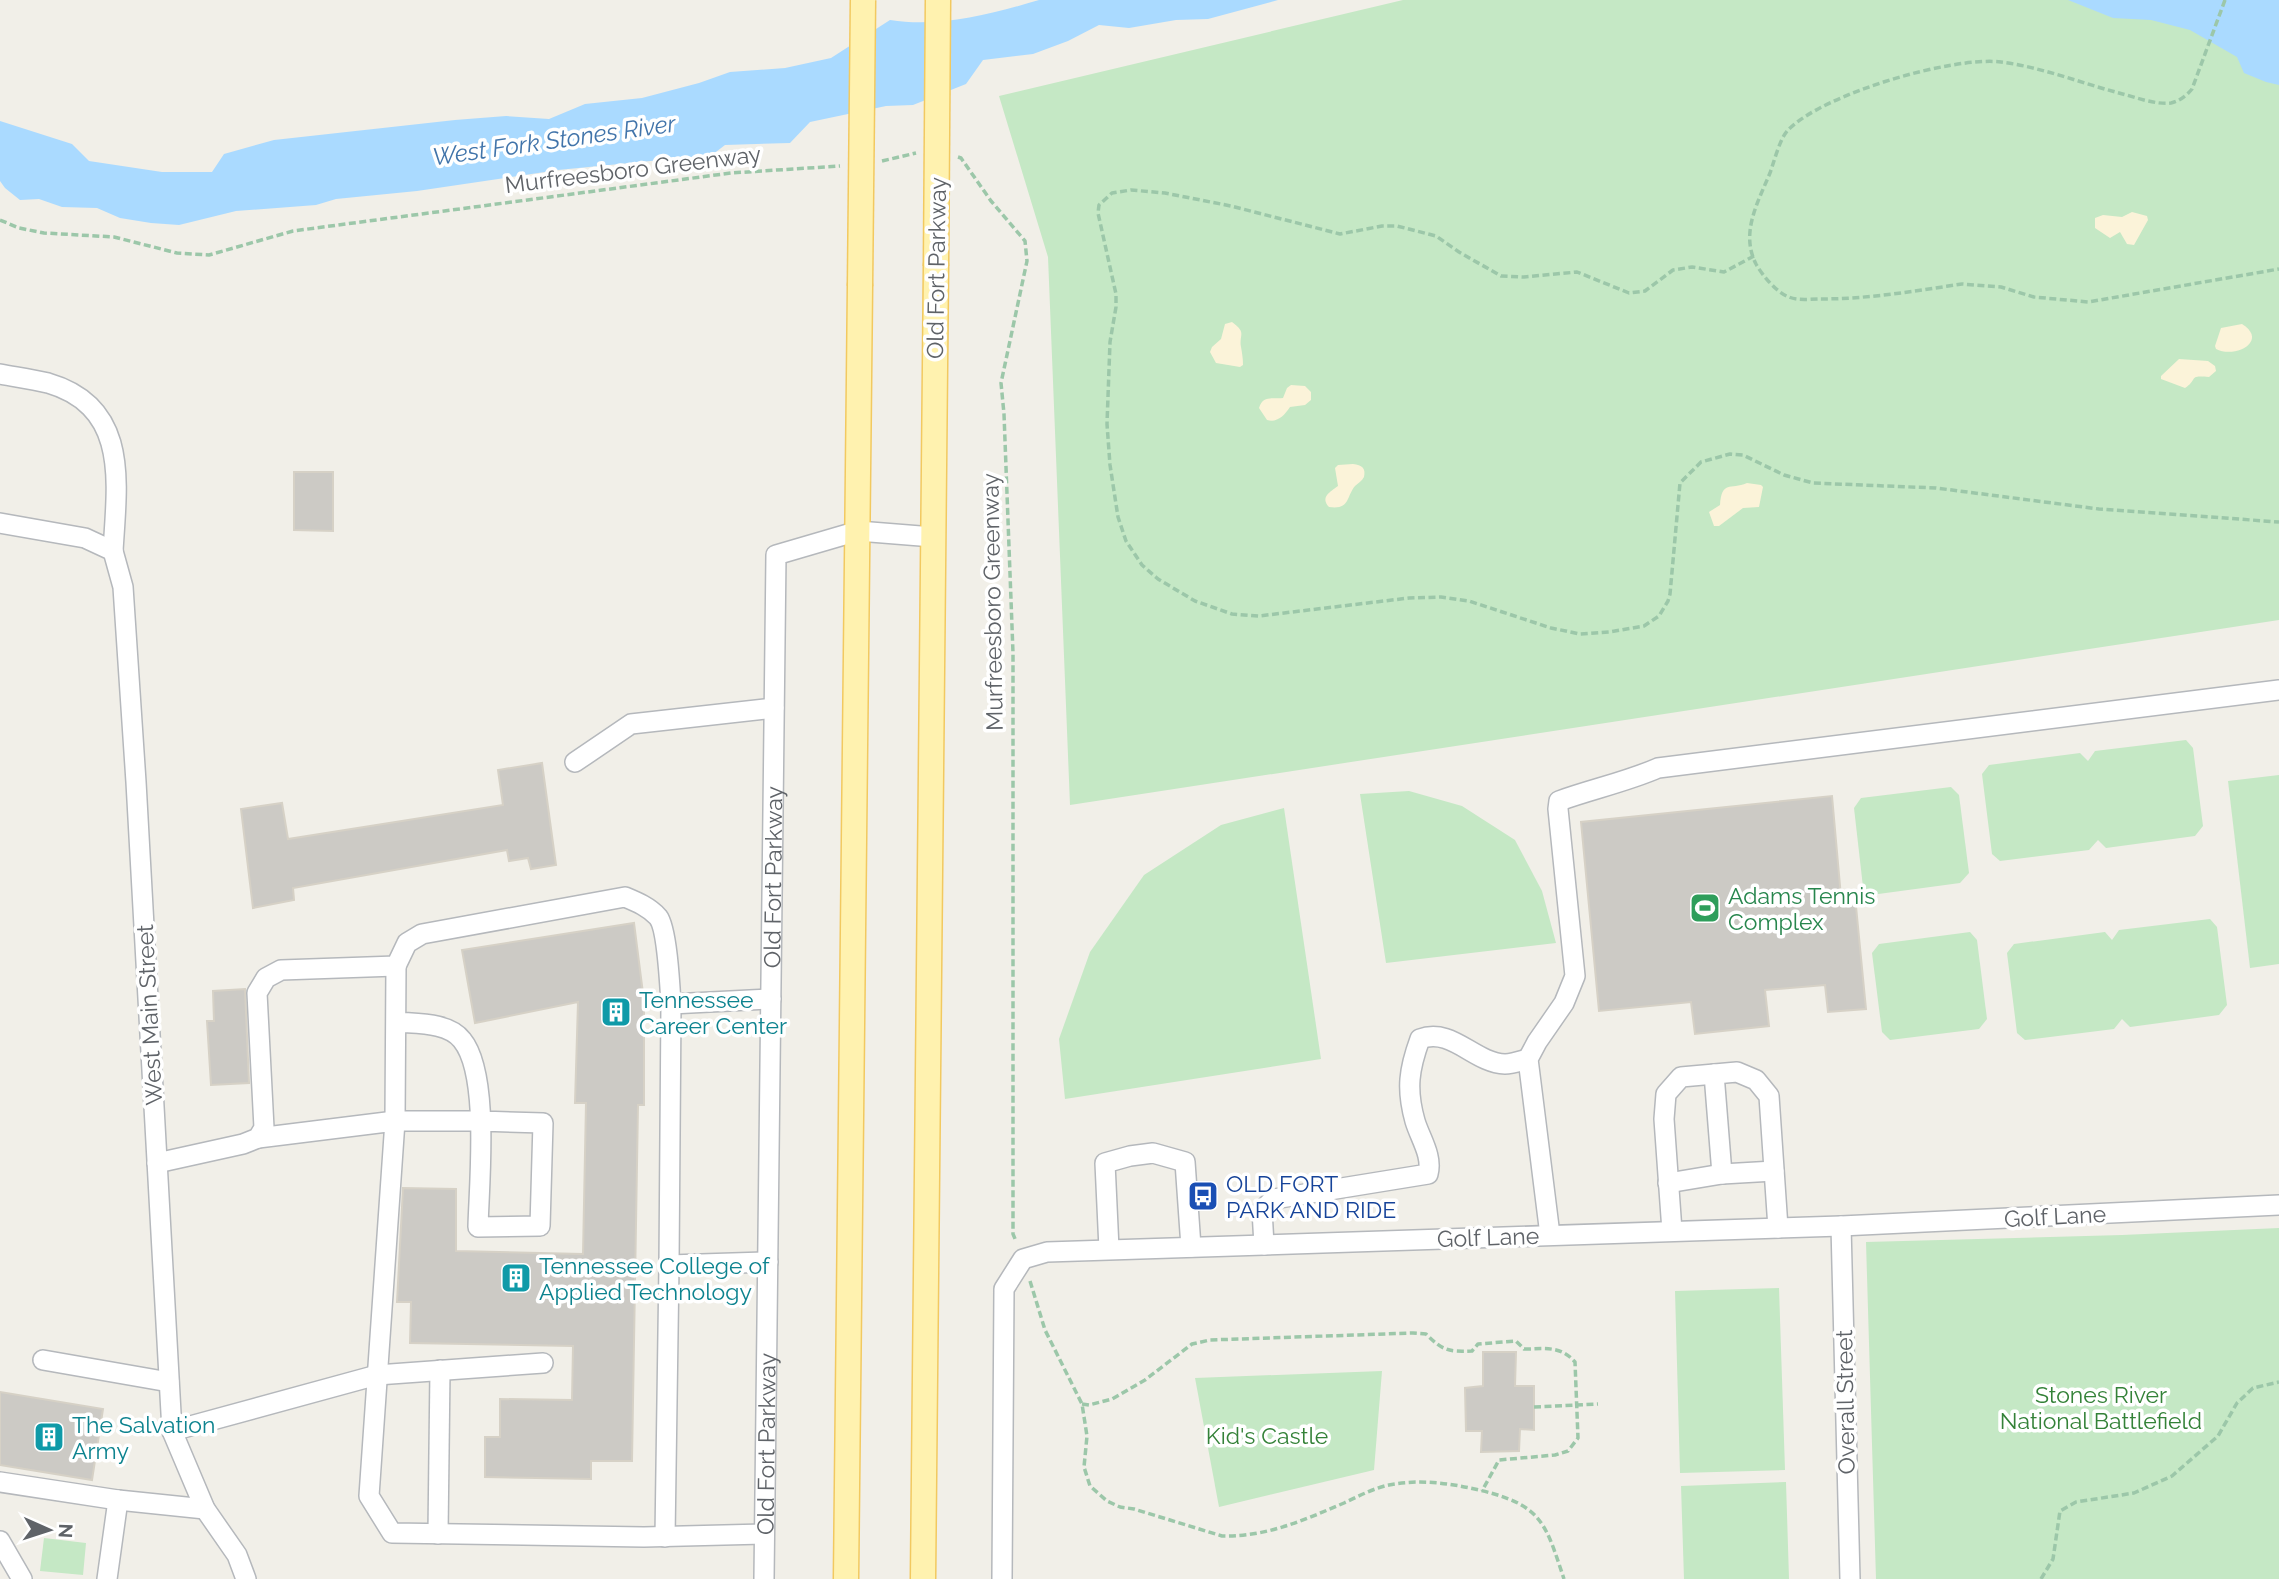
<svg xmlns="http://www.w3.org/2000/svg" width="2279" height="1579" font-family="Raleway,sans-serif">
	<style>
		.green { fill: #c5e8c5 }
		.sand { fill: #fbf3d9 }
		.water { fill: #aadaff }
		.building { fill: #cccac5; stroke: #d6d1c6; stroke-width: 2 }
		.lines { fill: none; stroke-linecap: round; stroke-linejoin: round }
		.minor-casing { stroke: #b5b8bc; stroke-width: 22 }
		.major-casing { stroke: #f2c960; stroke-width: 27 }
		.path { stroke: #9cc7a9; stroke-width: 3.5; stroke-dasharray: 7 3.5; stroke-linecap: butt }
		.minor { stroke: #fff; stroke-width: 19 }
		.major { stroke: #fff2af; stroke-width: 24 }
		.major-bridge-casing { stroke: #f2c960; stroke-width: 27; stroke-linecap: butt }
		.major-bridge { stroke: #fff2af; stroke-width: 24 }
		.labels { text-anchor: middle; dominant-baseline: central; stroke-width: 7; stroke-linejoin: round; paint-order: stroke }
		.street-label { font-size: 23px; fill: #5f6368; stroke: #fff }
		.leisure-label { font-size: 23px; fill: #27864d; stroke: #fff; text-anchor: start }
		.culture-label { font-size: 23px; fill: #0d838f; stroke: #fff; text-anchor: start }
		.transit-label { font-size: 23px; fill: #164399; stroke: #fff; text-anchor: start }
		.park-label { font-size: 23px; fill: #348238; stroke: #fff }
		.water-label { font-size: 24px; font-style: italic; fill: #4174aa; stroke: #fff }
	</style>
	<rect width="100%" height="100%" fill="#f1efe8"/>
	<g class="green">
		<path d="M1403 0H2279V620L1070 805 1048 257 999 96Z"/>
		<path d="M2186 740 2193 748 2203 826 2195 836 2106 848 2098 840 2089 850 2000 861 1992 854 1982 774 1989 765 2080 753 2088 761 2095 751Z"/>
		<path d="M2279 775V964L2250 968 2228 781Z"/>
		<path d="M1951 787 1959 795 1969 873 1960 883 1871 895 1863 887 1854 808 1861 798Z"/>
		<path d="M1409 791 1462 806 1515 840 1542 891 1556 943 1386 963 1360 794Z"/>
		<path d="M1284 808 1321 1059 1065 1099 1059 1039 1090 952 1144 875 1221 825Z"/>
		<path d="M2210 919 2217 927 2227 1005 2219 1015 2130 1027 2122 1019 2114 1029 2025 1040 2017 1033 2007 953 2014 944 2105 932 2112 940 2119 930Z"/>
		<path d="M1970 932 1977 940 1987 1019 1979 1029 1890 1040 1882 1032 1872 953 1879 944Z"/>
		<path d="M2279 1228V1579H1876L1866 1242 2122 1235Z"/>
		<path d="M1779 1288 1785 1470 1680 1473 1675 1291Z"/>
		<path d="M1382 1371 1374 1470 1219 1507 1195 1378Z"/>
		<path d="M1786 1482 1789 1579H1684L1681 1486Z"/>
		<path d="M44 1538 86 1543 83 1575 40 1571Z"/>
	</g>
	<g class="sand">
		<path d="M2132 212 2147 216 2148 220 2134 245 2127 244 2120 232 2110 238 2095 228V218L2103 215 2122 217Z"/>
		<path d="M1232 322C1247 333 1239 334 1241 347 1242 353 1243 358 1243 365L1240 367 1216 363 1210 352 1212 347 1221 339 1225 324Z"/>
		<path d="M2242 324C2269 341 2235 359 2216 349L2215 346 2221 328Z"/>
		<path d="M2179 359 2208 361 2215 366 2216 371 2209 377C2187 375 2199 379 2185 388L2161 379V376Z"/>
		<path d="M1291 385 1305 386 1311 392V400L1305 405 1290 407C1284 416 1277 423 1267 420L1259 408C1263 395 1272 399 1283 398L1287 388Z"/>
		<path d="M1353 464C1362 465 1366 468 1364 477 1362 481 1358 483 1355 486 1346 497 1350 510 1329 507 1320 497 1330 492 1338 486L1335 468 1338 465Z"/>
		<path d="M1747 483 1761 485 1763 487 1759 507 1743 508 1719 526H1714L1709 512 1720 505C1722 480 1730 490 1747 483Z"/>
	</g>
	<g class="water">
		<path d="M1039 0H1278L1208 19 1176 20 1129 28 1099 25 1068 41 1033 54 983 60 966 84 913 105 886 106 810 122 790 143 725 145 712 155 558 170 417 191 336 199 316 205 236 211 179 225 151 223 120 218 97 208 62 207 39 199 20 200 5 188 0 181V121L72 144 89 161 162 172H212L224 154 274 140 455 120 506 116 549 119 585 104 642 98 699 83 730 72 785 68 831 58 890 20C939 28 992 14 1039 0Z"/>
		<path d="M2068 0H2279V85L2266 82 2244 73 2237 57 2190 30 2151 20 2113 18Z"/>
	</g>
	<g class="building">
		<path d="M294 472H333V531L294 530Z"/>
		<path d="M542 763 556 865 531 869 528 858 509 861 507 850 293 888 294 900 253 908 241 809 282 803 288 839 503 805 498 770Z"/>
		<path d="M1832 796 1841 897 1855 896 1866 1009 1828 1012 1825 985 1765 990 1769 1026 1695 1034 1691 1002 1599 1011 1581 822Z"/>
		<path d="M634 923 644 1001V1105H638L632 1461H591V1479L485 1477V1437H500V1399L572 1400 573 1346 410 1343 411 1302H397L403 1188 456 1189V1251L583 1254 586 1103H575L578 1002 475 1023 462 950Z"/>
		<path d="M245 989 249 1083 211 1085 207 1021H214L213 991Z"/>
		<path d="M1483 1352H1516L1515 1386H1534V1430L1520 1429 1519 1451 1481 1452 1482 1431H1466L1465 1388 1483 1386Z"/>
		<path d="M0 1392 103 1409 92 1480 0 1465Z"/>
	</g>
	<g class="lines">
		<g class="minor-casing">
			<g id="minor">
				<path d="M0 374C16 377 32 379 48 383 130 407 117 483 113 551"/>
				<path d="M0 523 85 538 113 551 123 587 136 782 172 1431 205 1509 237 1555 246 1579"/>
				<path d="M575 762 631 724 774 708"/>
				<path d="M396 1022C416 1024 448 1022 462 1040 490 1074 479 1183 478 1227L540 1226 543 1123 480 1121H395L396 966"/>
				<path d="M1714 1074 1722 1174"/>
				<path d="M258 1138 395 1121 369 1496 392 1533 644 1537 764 1534"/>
				<path d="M157 1163 243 1144 258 1138 264 1128 257 993 266 978 281 970 396 966 407 943 422 934 625 897C637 902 649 907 658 917 667 928 670 987 671 1004L771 999"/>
				<path d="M1668 1183 1722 1174 1774 1171"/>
				<path d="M1841 1226 1850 1579"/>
				<path d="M1672 1231 1664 1119 1666 1094 1681 1077 1737 1072 1756 1080 1769 1096 1778 1228"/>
				<path d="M1550 1235 1528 1059 1537 1042 1564 1003 1575 976 1558 809 1559 801C1592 789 1626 782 1658 768L2279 690"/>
				<path d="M1264 1245 1262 1210 1274 1199 1428 1174C1433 1156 1420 1138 1415 1121 1406 1089 1409 1069 1420 1039 1452 1027 1474 1063 1505 1064 1512 1064 1521 1061 1528 1059"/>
				<path d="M1109 1249 1105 1163 1130 1156 1153 1153 1185 1162 1191 1247"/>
				<path d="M669 1265 671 1004"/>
				<path d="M43 1360 169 1382"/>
				<path d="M172 1431 377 1375 543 1363"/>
				<path d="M0 1482 118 1500 205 1509"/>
				<path d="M438 1534 440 1370"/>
				<path d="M665 1537 669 1265 768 1262"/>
				<path d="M0 1541 22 1579"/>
				<path d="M107 1579 118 1500"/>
				<path id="s1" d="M764 1579 776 555 858 531 933 537"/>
				<path d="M1002 1579 1004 1289 1023 1259 1047 1252 1841 1226 2279 1205"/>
			</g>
		</g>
		<g class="major-casing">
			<g id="major">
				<path d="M846 1579 860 286"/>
				<path d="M923 1579 936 266"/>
			</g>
		</g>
		<g class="path">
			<path d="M2225 0 2192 89C2187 95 2180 101 2171 103 2155 105 2135 97 2119 93 2081 83 2041 67 2001 62 1952 56 1823 94 1788 130 1780 138 1774 162 1770 173 1758 202 1740 233 1756 264 1762 275 1777 293 1789 297 1798 301 1811 299 1821 299 1868 299 1915 291 1962 284L2001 287 2034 297 2088 302 2279 269"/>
			<path d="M958 157 961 158 991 201 1025 241 1027 261 1001 383 1004 414 1013 653V1234L1016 1241"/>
			<path d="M882 161 916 153"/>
			<path d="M0 220 19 228 44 233 114 237 177 253 209 255 293 231 731 173 840 166"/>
			<path d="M1754 256 1724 272 1692 267 1673 270 1645 291 1629 293 1577 272 1524 277 1501 276 1459 252 1436 236 1397 226H1382L1340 234 1231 206 1165 193 1131 190 1112 193 1099 205 1098 213 1116 294V307L1110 342 1107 424 1110 465 1118 517 1126 541 1142 565 1158 579 1195 601 1232 614 1259 616 1409 598 1441 597 1469 601 1551 628 1580 634 1609 632 1644 626 1659 616 1668 601 1670 594 1680 483 1701 462 1730 454 1743 455 1784 475 1813 483 1936 488 2099 509 2279 522"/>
			<path d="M1030 1281 1045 1330 1082 1404 1087 1436 1084 1467 1090 1486 1107 1501 1120 1507 1134 1509 1222 1536C1267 1537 1304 1520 1344 1503 1359 1496 1374 1488 1389 1485 1419 1479 1449 1483 1479 1490 1542 1505 1545 1522 1564 1579"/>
			<path d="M1082 1404 1089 1405 1112 1399 1145 1380 1192 1344 1210 1340 1413 1333 1426 1334C1443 1351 1449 1352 1472 1351L1478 1344 1516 1341 1524 1349C1545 1349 1560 1345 1575 1362L1578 1438 1568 1451 1555 1455 1499 1460 1482 1491"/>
			<path d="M1534 1407 1598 1404"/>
			<path d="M2041 1579 2053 1559 2060 1511 2076 1502 2134 1493 2172 1476 2218 1436 2237 1403 2253 1388 2279 1382"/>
		</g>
		<use href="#minor" class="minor"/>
		<use href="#major" class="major"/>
		<g class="major-bridge-casing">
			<g id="major-bridge">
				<path d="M936 266 938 0"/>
				<path d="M860 286 863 0"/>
			</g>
		</g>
		<use href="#major-bridge" class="major-bridge"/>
	</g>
	<defs>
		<g id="stadium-square" transform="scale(1.575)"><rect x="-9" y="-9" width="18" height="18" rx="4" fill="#2e9e5b" stroke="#fff"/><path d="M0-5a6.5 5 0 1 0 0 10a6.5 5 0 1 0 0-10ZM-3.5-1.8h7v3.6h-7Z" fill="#fff"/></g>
		<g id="building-square" transform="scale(1.575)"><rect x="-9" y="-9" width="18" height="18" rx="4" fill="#0f9aa8" stroke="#fff"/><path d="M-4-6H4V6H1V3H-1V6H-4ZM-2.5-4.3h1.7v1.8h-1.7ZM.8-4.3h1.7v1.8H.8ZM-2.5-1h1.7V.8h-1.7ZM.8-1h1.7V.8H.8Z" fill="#fff"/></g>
		<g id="bus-square" transform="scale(1.575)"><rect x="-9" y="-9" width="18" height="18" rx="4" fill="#1a4fb4" stroke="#fff"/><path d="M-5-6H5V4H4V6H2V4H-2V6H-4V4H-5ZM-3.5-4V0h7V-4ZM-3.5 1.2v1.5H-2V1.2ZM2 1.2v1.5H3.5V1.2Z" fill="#fff"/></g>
	</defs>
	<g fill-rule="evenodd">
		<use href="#stadium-square" x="1705" y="908"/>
		<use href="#building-square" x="616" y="1012"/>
		<use href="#bus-square" x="1203" y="1196"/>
		<use href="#building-square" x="516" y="1278"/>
		<use href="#building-square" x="49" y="1437"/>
	</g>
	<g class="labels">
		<g class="street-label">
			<text transform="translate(633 169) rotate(-7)">Murfreesboro Greenway</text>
			<text transform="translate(936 268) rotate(-89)">Old Fort Parkway</text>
			<text transform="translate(992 602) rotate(-91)">Murfreesboro Greenway</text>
			<text stroke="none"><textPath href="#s1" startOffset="702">Old Fort Parkway</textPath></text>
			<text transform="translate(149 1015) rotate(-93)">West Main Street</text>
			<text transform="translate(2055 1216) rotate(-3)">Golf Lane</text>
			<text transform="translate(1488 1237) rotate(-2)">Golf Lane</text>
			<text transform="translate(1845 1402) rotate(-91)">Overall Street</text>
			<text stroke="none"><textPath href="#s1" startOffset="135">Old Fort Parkway</textPath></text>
		</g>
		<g class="leisure-label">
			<text x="1728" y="895">Adams Tennis<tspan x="1728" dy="26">Complex</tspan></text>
		</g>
		<g class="culture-label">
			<text x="639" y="999">Tennessee<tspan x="639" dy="26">Career Center</tspan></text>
			<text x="539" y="1265">Tennessee College of<tspan x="539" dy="26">Applied Technology</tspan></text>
			<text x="72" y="1424">The Salvation<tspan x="72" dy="26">Army</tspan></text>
		</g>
		<g class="transit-label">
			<text x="1226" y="1183">OLD FORT<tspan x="1226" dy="26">PARK AND RIDE</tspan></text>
		</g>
		<g class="park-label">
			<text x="2101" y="1394">Stones River<tspan x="2101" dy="26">National Battlefield</tspan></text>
			<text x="1267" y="1435">Kid's Castle</text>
		</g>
		<g class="water-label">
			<text transform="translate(554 140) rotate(-8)">West Fork Stones River</text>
		</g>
	</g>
	<g transform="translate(49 1530) rotate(93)" stroke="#ffffff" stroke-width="5" paint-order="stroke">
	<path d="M0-5L12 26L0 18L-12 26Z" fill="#5f6368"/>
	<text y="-10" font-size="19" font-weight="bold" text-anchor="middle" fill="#5f6368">N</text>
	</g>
</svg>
